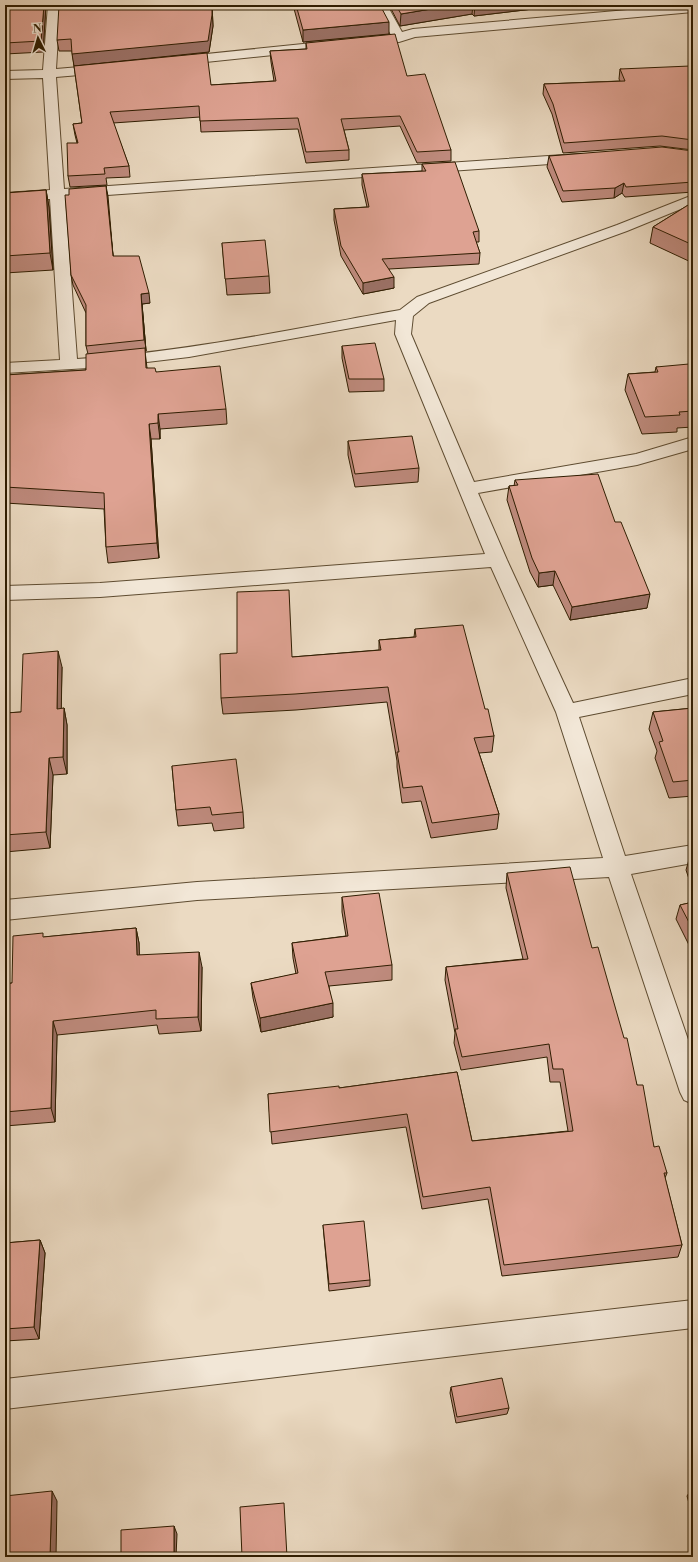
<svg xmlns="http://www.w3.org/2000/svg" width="698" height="1562" font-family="'Libre Bodoni',serif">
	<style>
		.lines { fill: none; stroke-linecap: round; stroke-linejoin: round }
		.minor-casing { stroke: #5e4c31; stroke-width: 2 }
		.minor { fill: #f2e7d7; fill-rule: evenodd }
		.wall { fill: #bf8b7e; stroke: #2f1d01 }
		.shaded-wall { fill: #9b7166; stroke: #2f1d01 }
		.building { fill: #dea292; stroke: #2f1d01 }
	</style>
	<rect width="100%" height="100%" fill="#ebdac2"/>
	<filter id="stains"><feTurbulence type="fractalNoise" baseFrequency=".005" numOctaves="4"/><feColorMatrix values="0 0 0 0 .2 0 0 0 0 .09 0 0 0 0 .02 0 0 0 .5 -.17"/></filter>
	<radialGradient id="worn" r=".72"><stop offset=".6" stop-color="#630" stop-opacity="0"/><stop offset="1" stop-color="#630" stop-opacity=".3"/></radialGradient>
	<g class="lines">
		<g class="minor-casing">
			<g id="minor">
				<path d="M48 5H60L56 69 103 65 108 66 110 69 108 72 103 73 56 77 64 189 578 154 583 155 585 158 583 161 578 162 65 198 77 359C186 352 293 329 400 310L417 297 617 225 693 195V204L627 231 429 303 413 316 411 334 474 482 636 454 693 437V449L637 465 478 493 507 560 573 703 693 678V694L579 717 625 856 693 845V863L631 874 693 1054V1104L684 1100 680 1092 609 877 197 900 5 920V900L197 882 603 858 556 712 491 567 100 597 5 600V586L100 583 485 554 395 334 396 320 189 357 105 367 5 373V363L60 360 50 199 5 201V193L50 190 43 78 5 79V71L43 70Z"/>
				<path d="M375 5H387L402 32 413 29 684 5H693V12L415 37 399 42 177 65 172 64 170 61 172 58 177 57 391 35Z"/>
				<path d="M693 1300V1328L5 1409V1379Z"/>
			</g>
		</g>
		<use href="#minor" class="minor"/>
	</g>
	<g class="wall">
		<path d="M5 5H46L43 52 5 54Z"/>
		<path d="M212 5 213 26 209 52 74 66 72 51H59L57 40Z"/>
		<path d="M293 5H380L389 34 303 42Z"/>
		<path d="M389 5H533V9L474 16 472 14 400 26Z"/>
		<path d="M306 43 407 76 451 150V161L417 163 400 126 344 130 349 150V160L306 163 298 129 201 132 200 117 113 123 129 166 130 177 106 178 107 185 70 187 68 176 77 143 75 135 73 124 82 123 74 66 211 85 274 81 271 62 270 51 306 49Z"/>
		<path d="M620 69 693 81V150L660 146 563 153 552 114 543 94 544 84 620 81 619 79Z"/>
		<path d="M693 151V192L625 197 622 193 614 198 562 202 547 167 549 156Z"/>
		<path d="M422 164 479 231V242H476L480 253 479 264 389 269 394 288 363 294 341 256 334 220V209L367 207 362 185V174L422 171Z"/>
		<path d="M106 186 113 256 150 303 142 304 146 351H145L147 368 156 372 226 409 227 424 160 429V439H151L159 558 108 563 106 547 104 509 5 503V375L86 370 88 354 86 346V313L73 285 71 275 69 195Z"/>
		<path d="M46 190 49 207 53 270 5 273V193Z"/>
		<path d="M693 202V263L650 243 653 227Z"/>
		<path d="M222 243 269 276 270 293 227 295Z"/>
		<path d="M342 346 384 379V391L349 392 342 358Z"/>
		<path d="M656 367 693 372V427L677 428V432L642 434 625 390 628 374 655 372Z"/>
		<path d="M348 441 419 468 418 482 355 487 348 455Z"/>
		<path d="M515 480 615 522 647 608 570 620 553 585 538 587 530 572 507 500 509 486H514Z"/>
		<path d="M415 629 485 709 494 736 492 752 479 753 499 814 497 829 431 838 421 801 402 803 397 767V761L387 702 296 710 223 714 221 698 292 657 379 650V640L414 637Z"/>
		<path d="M62 667 61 709 64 708 67 725V774L53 775 50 848 5 852V713L21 712Z"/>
		<path d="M693 708V796L669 798 655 758 657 751 649 729 653 712Z"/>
		<path d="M172 766 243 812 244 828 214 831 212 823 178 826 176 810Z"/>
		<path d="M693 855V891L686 870 690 856Z"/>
		<path d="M507 873 592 948 637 1085 654 1147 667 1173 665 1178 682 1245 678 1257 502 1276 488 1199 422 1209 406 1127 272 1144 268 1094 339 1088 457 1072 472 1141 568 1131 560 1082H550L547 1057 461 1070 454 1043 455 1033 445 980 446 967 523 959 506 888Z"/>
		<path d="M342 897 392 965V980L329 986 333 1017 261 1032 253 998 251 983 296 974 293 958 292 943 346 936 342 912Z"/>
		<path d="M693 902V953L676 919 680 905Z"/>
		<path d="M136 928 139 943V955L202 967 201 1031 159 1034 157 1025 57 1035 55 1122 5 1126V984L12 983 44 937Z"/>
		<path d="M323 1225 370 1280V1286L329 1291Z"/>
		<path d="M40 1240 45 1253 39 1339 5 1341V1243Z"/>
		<path d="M451 1387 509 1408 507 1414 456 1423 450 1393Z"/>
		<path d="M693 1487V1518L687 1496Z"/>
	</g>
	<g class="shaded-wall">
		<path d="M44 5H46L43 52 41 41Z"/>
		<path d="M212 5 213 26 209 52 74 66 72 54Z"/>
		<path d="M455 5H473L472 14 400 26 401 14Z"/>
		<path d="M475 5H533V9L474 16Z"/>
		<path d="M389 22V34L303 42V30Z"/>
		<path d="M624 183 622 193 614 198 615 188Z"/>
		<path d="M106 186 108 196 114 267 113 256Z"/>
		<path d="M46 190 49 207 53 270 50 253Z"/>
		<path d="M394 277V288L363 294V283Z"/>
		<path d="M149 293 150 303 142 304 146 351 141 294Z"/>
		<path d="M158 414 160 429V439L158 423Z"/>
		<path d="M149 424 151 439 159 558 157 543Z"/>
		<path d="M555 571 553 585 538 587 539 573Z"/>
		<path d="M650 594 647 608 570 620 572 607Z"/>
		<path d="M58 651 62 667 61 725 57 709Z"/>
		<path d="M64 708 67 725V774L63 757Z"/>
		<path d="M49 758 53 775 50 848 46 832Z"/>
		<path d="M136 928 139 943 140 970 137 955Z"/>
		<path d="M199 952 202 967 201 1031 198 1017Z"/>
		<path d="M333 1003V1017L261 1032 260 1018Z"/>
		<path d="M53 1021 57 1035 55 1122 51 1108Z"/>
		<path d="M40 1240 45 1253 39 1339 34 1327Z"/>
		<path d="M52 1491 57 1501 56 1557H50Z"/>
		<path d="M174 1526 177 1534 176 1557H174Z"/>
	</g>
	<g class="building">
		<path d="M5 5H44L41 41 5 43Z"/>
		<path d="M59 5H212V15L208 41 72 54 71 39 57 40Z"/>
		<path d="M296 5H380L389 22 303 30Z"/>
		<path d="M396 5H455L401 14Z"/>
		<path d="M395 34 407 76 425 74 451 150 417 152 400 116 341 119 349 150 306 152 298 118 200 121 199 106 110 112 129 166 104 168 105 174 68 176 67 143H78L73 124 82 123 74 66 207 53 211 85 276 81 270 51 307 49 306 43Z"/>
		<path d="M690 66 693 81V140L662 136 564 143 553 104 544 84 625 81 620 69Z"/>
		<path d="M662 147 693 151V182L626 187 624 183 615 188 563 191 549 156Z"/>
		<path d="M455 162 479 231 473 232 480 253 382 259 394 277 363 283 341 246 334 209 369 207 362 174 426 171 422 164Z"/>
		<path d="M106 186 113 256H139L149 293 141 294 144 340 86 346V305L71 275 65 195H69V189Z"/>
		<path d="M46 190 50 253 5 256V193Z"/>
		<path d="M693 202V245L653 227Z"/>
		<path d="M265 240 269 276 225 279 222 243Z"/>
		<path d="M375 343 384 379H349L342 346Z"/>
		<path d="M145 348 146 368H155L156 372 220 366 226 409 158 414V423L149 424 157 543 106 547 104 493 5 487V375L86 370V354Z"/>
		<path d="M689 364 693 372V411L679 412 680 415 645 417 628 374 658 372 656 367Z"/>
		<path d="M412 436 419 468 355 474 348 441Z"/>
		<path d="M598 474 615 522H621L650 594 572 607 555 571 539 573 532 558 509 486 518 485 515 480Z"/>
		<path d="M289 590 292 657 381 650 379 640 416 637 415 629 463 625 485 709H488L494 736 474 738 499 814 432 823 422 786 403 788 397 752H399L388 687 295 694 221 698 220 654 237 653V592Z"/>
		<path d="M58 651 57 709 64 708 63 757 49 758 46 832 5 835V713L21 712 23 654Z"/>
		<path d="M693 708V780L673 782 659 742 663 741 653 712Z"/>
		<path d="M236 759 243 812 212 815 210 807 176 810 172 766Z"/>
		<path d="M693 855V864L690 856Z"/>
		<path d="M570 867 592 948 598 947 624 1038H627L637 1085H643L654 1147 659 1146 667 1173H664L682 1245 504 1265 490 1187 423 1197 407 1114 270 1132 268 1094 339 1086V1088L457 1072 472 1141 573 1131 563 1069H553L549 1044 462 1057 455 1029H458L446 967 528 959 507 873Z"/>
		<path d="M379 893 392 965 325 972 333 1003 260 1018 251 983 298 973 292 943 348 936 342 897Z"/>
		<path d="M693 902V930L680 905Z"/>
		<path d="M136 928 137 955 199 952 198 1017 156 1019V1010L53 1021 51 1108 5 1112V984L12 983 13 936 43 933V937Z"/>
		<path d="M364 1221 370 1280 329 1284 323 1225Z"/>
		<path d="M40 1240 34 1327 5 1329V1243Z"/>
		<path d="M502 1378 509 1408 457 1417 451 1387Z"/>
		<path d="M52 1491 50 1557H5V1496Z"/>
		<path d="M284 1503 287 1557H242L240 1507Z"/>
		<path d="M174 1526V1557H121V1530Z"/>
		<path d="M533 1556V1557H523Z"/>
	</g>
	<rect width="698" height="1562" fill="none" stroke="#ebdac2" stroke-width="20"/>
	<rect x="6" y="6" width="686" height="1550" fill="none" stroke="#2f1d01" stroke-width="2"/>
	<rect x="10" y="10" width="678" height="1542" fill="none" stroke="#2f1d01"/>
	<g transform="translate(38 38) rotate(355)" stroke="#f2e7d7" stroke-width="3" paint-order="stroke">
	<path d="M0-3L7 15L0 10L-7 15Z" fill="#2f1d01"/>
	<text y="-6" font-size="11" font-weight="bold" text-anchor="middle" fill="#2f1d01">N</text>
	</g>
	<rect width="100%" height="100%" filter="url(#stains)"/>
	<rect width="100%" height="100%" fill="url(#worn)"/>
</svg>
